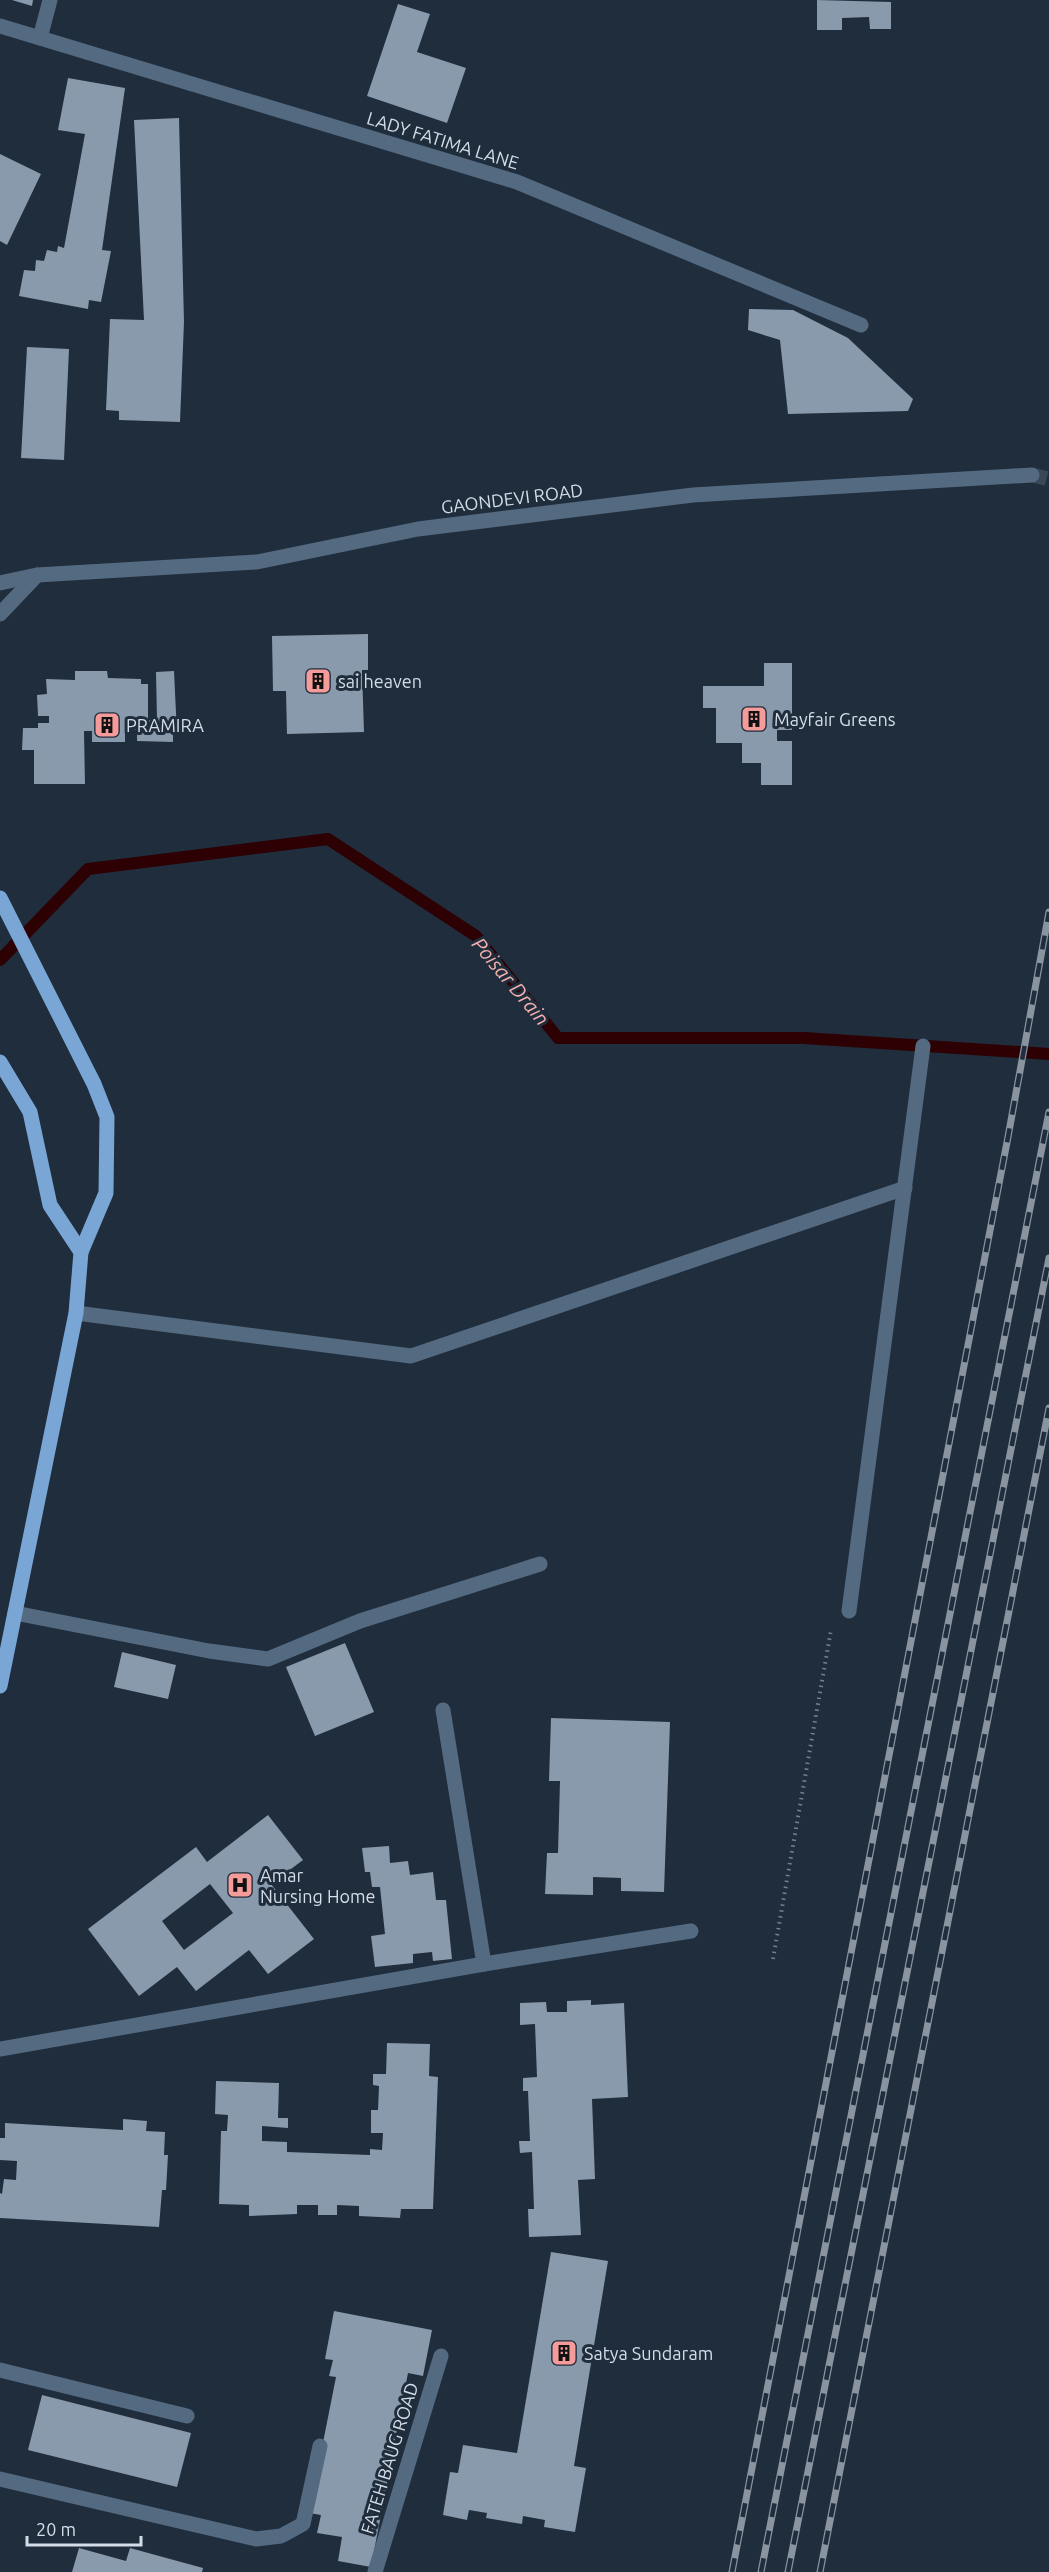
<svg xmlns="http://www.w3.org/2000/svg" width="1049" height="2572" font-family="Ubuntu,sans-serif">
	<style>
		.lines { fill: none; stroke-linecap: round; stroke-linejoin: round }
		.stream { stroke: #2d0003; stroke-width: 12 }
		.building { fill: #899aac; fill-rule: evenodd }
		.street-tunnel { stroke: #3a4756; stroke-width: 15; stroke-dasharray: 15 8; stroke-linecap: butt }
		.path { stroke: #75818e; stroke-width: 4; stroke-dasharray: 1.5 4.5; stroke-linecap: butt }
		.street { stroke: #546a81; stroke-width: 15 }
		.primary { stroke: #7aa6d6; stroke-width: 15 }
		.rail-casing { stroke: #8994a0; stroke-width: 7 }
		.rail { stroke: #1f2d3c; stroke-width: 4.5; stroke-dasharray: 14; stroke-linecap: butt }
		.labels { text-anchor: middle; dominant-baseline: central; stroke-width: 6; stroke-linejoin: round; paint-order: stroke }
		.street-label { font-size: 18px; fill: #d4dde7; stroke: #1f2d3c }
		.poi-label { font-size: 18px; fill: #d4dde7; stroke: #1f2d3c; text-anchor: start }
		.water-label { font-size: 20px; font-style: italic; fill: #f3b0af; stroke: #1f2d3c }
	</style>
	<rect width="100%" height="100%" fill="#1f2d3c"/>
	<g class="lines">
		<path class="stream" d="M0 960 88 869 328 839 476 936 558 1038H804L1049 1054"/>
	</g>
	<g class="building">
		<path d="M12 0H33L32 6Z"/>
		<path d="M817 0 891 2V29H870L869 17 842 18V30H817Z"/>
		<path d="M398 4 430 14 417 52 466 68 447 123 367 96Z"/>
		<path d="M68 78 125 88 102 250 111 251 101 302 89 300 88 309 19 296 24 270 35 271 36 260 44 261 47 250 57 252 58 246 64 248 85 134 58 130Z"/>
		<path d="M179 118 184 322 180 422 119 420V411L106 410 110 319 144 320 134 120Z"/>
		<path d="M0 154 41 174 7 245 0 241Z"/>
		<path d="M749 309 793 310 848 338 913 399 908 411 788 414 780 340 748 330Z"/>
		<path d="M27 347 69 349 64 460 21 458Z"/>
		<path d="M368 634V670H362L364 732 287 734 286 691H273L272 636Z"/>
		<path d="M764 663H792V730H777V741H792V785H761V763H742V743H716V708H703V686H764Z"/>
		<path d="M75 671H107L108 678 141 679V684H148V720H157L156 672 174 671 177 734H173V742L137 741V730H125V742H92V731H84L85 784H34V750H22L23 728H38V723H49V716H38L37 695 47 694 46 679 75 680Z"/>
		<path d="M345 1643 374 1712 315 1736 286 1667Z"/>
		<path d="M122 1652 176 1665 168 1699 114 1687Z"/>
		<path d="M551 1718 670 1722 664 1892 621 1891V1878L593 1877V1895L545 1894 547 1853H558L560 1781H549Z"/>
		<path d="M268 1815 303 1860 271 1884 314 1939 268 1974 249 1950 196 1991 177 1967 139 1996 88 1929 196 1847 207 1862ZM210 1884 233 1913 184 1950 162 1921Z"/>
		<path d="M389 1846 390 1863 408 1861 410 1875 433 1872 436 1900H446L452 1959 433 1961 432 1952 413 1954V1963L375 1967 371 1936 385 1934 380 1887H372L370 1872H365L362 1848Z"/>
		<path d="M591 2000V2005L624 2003 628 2097 592 2099 595 2179 578 2180 581 2235 529 2237 528 2209H534L532 2152 520 2153 519 2141H530L528 2091H523V2078L537 2077 535 2024 520 2025V2003L546 2002 547 2012H567V2001Z"/>
		<path d="M387 2043 430 2044 429 2076 438 2077 433 2209H401L400 2218 359 2216V2206L337 2205V2215H318V2205H297V2214L249 2216V2205L219 2204 221 2131H227L228 2115 215 2114 216 2081 279 2083 278 2118H288V2128L262 2126V2141L287 2142V2152L370 2155V2149L382 2150 383 2133H371V2110H378L379 2086 373 2085V2074H386Z"/>
		<path d="M123 2119 147 2121 146 2131 165 2132 164 2155H168L166 2190H162L159 2227 0 2218V2193L2 2194 4 2179 16 2180 17 2161 0 2160V2138H5V2123L123 2130Z"/>
		<path d="M551 2252 608 2261 574 2466 586 2468 575 2532 544 2527 545 2520 523 2516 522 2524 486 2518 487 2513 469 2510 467 2520 443 2515 450 2472 458 2473 463 2445 517 2453Z"/>
		<path d="M334 2311 432 2330 423 2376 408 2373 371 2567 338 2561 342 2537 317 2533 321 2515 309 2513 336 2377 329 2376 333 2360 325 2359Z"/>
		<path d="M42 2395 191 2433 177 2487 28 2450Z"/>
		<path d="M79 2548 126 2561 130 2548 203 2568 202 2572H72Z"/>
	</g>
	<g class="lines">
		<path class="street-tunnel" d="M1032 475 1049 479"/>
		<path class="path" d="M773 1959 831 1630"/>
		<g class="street">
			<path d="M0 26 517 182 861 325"/>
			<path d="M40 38 50 0"/>
			<path d="M0 583 37 575 257 562 418 529 693 495 1032 475"/>
			<path d="M0 614 37 575"/>
			<path d="M76 1313 411 1356 905 1188"/>
			<path d="M849 1611 923 1046"/>
			<path d="M15 1613 209 1651 268 1659 360 1621 540 1564"/>
			<path d="M484 1964 691 1931"/>
			<path d="M0 2049 484 1964 443 1710"/>
			<path d="M0 2370 187 2416"/>
			<path d="M0 2479 256 2539 281 2536 303 2524 320 2446"/>
			<path d="M375 2572 441 2356"/>
		</g>
		<g class="primary">
			<path d="M0 898 94 1084 107 1117 106 1193 81 1252"/>
			<path d="M0 1062 30 1112 50 1205 81 1252 76 1313 0 1686"/>
		</g>
		<g class="rail-casing">
			<g id="rail">
				<path d="M732 2572 1008 1137 1049 912"/>
				<path d="M761 2572 1049 1112"/>
				<path d="M788 2572 1049 1258"/>
				<path d="M820 2572 1049 1408"/>
			</g>
		</g>
		<use href="#rail" class="rail"/>
	</g>
	<defs>
		<g id="building-square" transform="scale(1.35)"><rect x="-9" y="-9" width="18" height="18" rx="4" fill="#f59b9a" stroke="#1f2d3c"/><path d="M-4-6H4V6H1V3H-1V6H-4ZM-2.5-4.3h1.7v1.8h-1.7ZM.8-4.3h1.7v1.8H.8ZM-2.5-1h1.7V.8h-1.7ZM.8-1h1.7V.8H.8Z" fill="#111"/></g>
		<g id="hospital-square" transform="scale(1.35)"><rect x="-9" y="-9" width="18" height="18" rx="4" fill="#f59b9a" stroke="#1f2d3c"/><path d="M-5-5h3v3.5h4V-5h3V5h-3V1.5h-4V5h-3Z" fill="#111"/></g>
	</defs>
	<g fill-rule="evenodd">
		<use href="#building-square" x="318" y="681"/>
		<use href="#building-square" x="754" y="719"/>
		<use href="#building-square" x="107" y="725"/>
		<use href="#hospital-square" x="240" y="1885"/>
		<use href="#building-square" x="564" y="2353"/>
	</g>
	<g class="labels">
		<g class="street-label">
			<text transform="translate(443 140) rotate(17)">LADY FATIMA LANE</text>
			<text transform="translate(512 498) rotate(-7)">GAONDEVI ROAD</text>
			<text transform="translate(389 2458) rotate(-73)">FATEH BAUG ROAD</text>
		</g>
		<g class="poi-label">
			<text x="338" y="681">sai heaven</text>
			<text x="774" y="719">Mayfair Greens</text>
			<text x="126" y="725">PRAMIRA</text>
			<text x="260" y="1875">Amar<tspan x="260" dy="21">Nursing Home</tspan></text>
			<text x="584" y="2353">Satya Sundaram</text>
		</g>
		<g class="water-label">
			<text transform="translate(511 981) rotate(50)">Poisar Drain</text>
		</g>
	</g>
	<path d="M27 2536v9h114v-9" fill="none" stroke="#d4dde7" stroke-width="3"/>
	<text x="36" y="2536" font-size="18" fill="#d4dde7" stroke="#1f2d3c" stroke-width="4.5" paint-order="stroke">20 m</text>
</svg>
